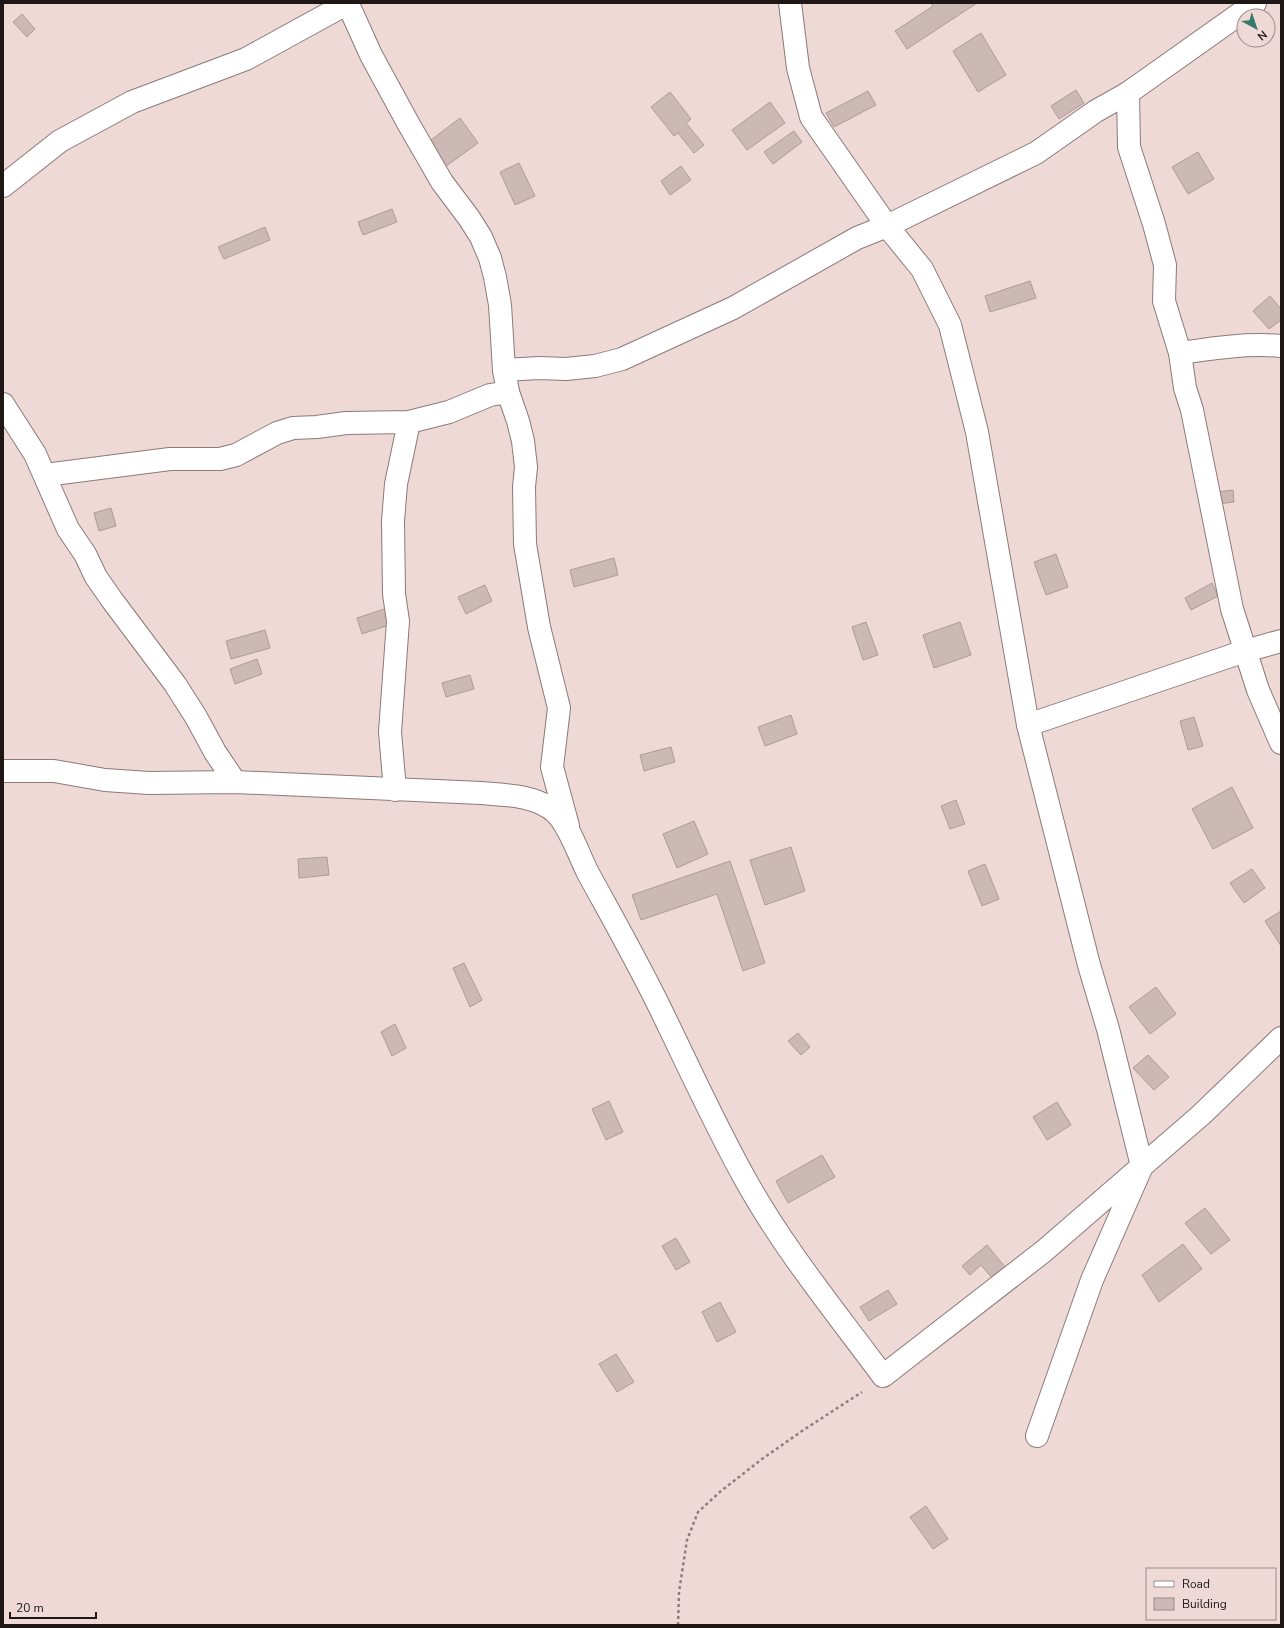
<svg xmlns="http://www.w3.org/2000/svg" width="1284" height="1628" font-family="'Nunito Sans',sans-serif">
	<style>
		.building { fill: #ccb9b6; stroke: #ae9b98 }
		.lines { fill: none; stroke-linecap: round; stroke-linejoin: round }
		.street-casing { stroke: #8c7a78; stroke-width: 24 }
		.path { stroke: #8d7e7d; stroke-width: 2.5; stroke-dasharray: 3 3; stroke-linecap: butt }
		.street { stroke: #fff; stroke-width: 22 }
	</style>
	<rect width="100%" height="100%" fill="#eed9d7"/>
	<g class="building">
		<path d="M931 3H977L907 49 895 31 933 6Z"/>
		<path d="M22 14 35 29 27 37 13 22Z"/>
		<path d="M981 33 1006 75 978 92 953 51Z"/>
		<path d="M1076 90 1084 103 1059 119 1051 106Z"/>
		<path d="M868 91 876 105 834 127 826 113Z"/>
		<path d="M670 92 691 119 686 123 704 145 694 153 678 133 674 136 651 107Z"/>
		<path d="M770 102 785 123 747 150 732 130Z"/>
		<path d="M460 118 478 143 445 167 427 143Z"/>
		<path d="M794 131 802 142 773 164 764 152Z"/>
		<path d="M1198 152 1214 179 1188 194 1172 167Z"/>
		<path d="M519 163 535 196 515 205 500 172Z"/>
		<path d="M681 166 691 180 670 195 661 181Z"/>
		<path d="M392 209 397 222 363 235 358 222Z"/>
		<path d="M265 227 270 240 224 259 218 247Z"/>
		<path d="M1030 281 1036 298 990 312 985 296Z"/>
		<path d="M1270 296 1281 309V320L1269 329 1253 311Z"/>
		<path d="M1233 490 1234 502 1218 504 1217 492Z"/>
		<path d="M111 508 116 526 99 531 94 513Z"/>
		<path d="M1056 554 1068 587 1046 595 1034 562Z"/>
		<path d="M614 558 618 575 574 587 570 570Z"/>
		<path d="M1212 583 1218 596 1191 610 1185 598Z"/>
		<path d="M485 585 492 601 466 614 458 597Z"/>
		<path d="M387 608 392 624 362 634 357 618Z"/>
		<path d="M866 622 878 655 863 660 852 627Z"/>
		<path d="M960 622 971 655 934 668 923 635Z"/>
		<path d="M265 630 270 648 231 659 226 641Z"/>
		<path d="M257 659 262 674 235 684 230 669Z"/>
		<path d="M470 675 474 689 446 697 442 683Z"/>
		<path d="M791 715 797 734 765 746 758 727Z"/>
		<path d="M1194 717 1203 746 1188 750 1180 721Z"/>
		<path d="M671 747 675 762 644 771 640 755Z"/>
		<path d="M1232 787 1253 828 1213 849 1192 809Z"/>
		<path d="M956 800 965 824 950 829 941 806Z"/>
		<path d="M694 821 708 854 677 868 663 834Z"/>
		<path d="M791 847 805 891 765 905 750 860Z"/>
		<path d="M327 857 329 875 299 878 298 859Z"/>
		<path d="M730 861 765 963 743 971 717 894 641 920 632 895Z"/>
		<path d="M985 864 999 899 982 906 968 871Z"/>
		<path d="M1252 869 1265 888 1244 903 1230 883Z"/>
		<path d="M1281 911V946L1265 921Z"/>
		<path d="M464 963 482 1000 470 1007 453 968Z"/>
		<path d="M1156 987 1176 1014 1150 1034 1129 1007Z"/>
		<path d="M395 1024 406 1048 392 1056 381 1032Z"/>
		<path d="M798 1033 810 1047 801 1055 788 1041Z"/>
		<path d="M1148 1055 1169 1077 1154 1090 1133 1068Z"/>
		<path d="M609 1101 623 1132 606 1140 592 1109Z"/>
		<path d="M1057 1102 1071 1125 1047 1140 1033 1117Z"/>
		<path d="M822 1155 835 1177 788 1203 776 1181Z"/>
		<path d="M1205 1208 1230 1240 1211 1254 1185 1223Z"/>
		<path d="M676 1238 690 1262 676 1270 662 1246Z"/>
		<path d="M1183 1244 1202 1269 1159 1302 1142 1275Z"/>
		<path d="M987 1245 1006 1268 993 1279 981 1265 970 1275 962 1266Z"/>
		<path d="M888 1290 897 1304 869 1321 860 1307Z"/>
		<path d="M720 1302 736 1332 717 1342 702 1312Z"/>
		<path d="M616 1354 634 1382 617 1392 599 1364Z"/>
		<path d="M926 1506 948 1539 933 1549 910 1517Z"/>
	</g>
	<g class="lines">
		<g class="street-casing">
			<g id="street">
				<path d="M790 3 798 68 811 117 887 226 922 269 950 325 977 432 1028 725 1089 965 1108 1029 1142 1166 1092 1280 1037 1436"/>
				<path d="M348 4 371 55 408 123 442 182 469 218 481 237 490 258 495 277 500 305 504 370 508 392 518 421 523 441 526 467 524 487 525 544 539 627 559 708 552 767 568 826"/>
				<path d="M1128 93 1129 147 1154 224 1165 265 1164 301 1180 353 1185 388 1192 410 1232 609 1258 690 1281 743"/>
				<path d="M3 186 60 141 132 102 246 59 348 3"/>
				<path d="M1180 353C1214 348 1247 343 1281 346"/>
				<path d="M504 370 539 368 566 369 595 366 622 359 733 308 857 238 887 226 1036 153 1096 111 1128 93 1255 3"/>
				<path d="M3 404 35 454 68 529 85 554 96 577 112 600 175 684 196 717 215 752 235 782"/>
				<path d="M45 475 170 459H220L236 455 277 433 293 428 317 427 346 423 409 422 449 412 490 395 508 392"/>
				<path d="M1028 725 1245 651 1281 641"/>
				<path d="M3 771H54L105 780 149 783 235 782 481 793C505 795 535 795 555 812 569 824 579 856 588 873 612 917 637 961 659 1006 687 1063 713 1121 744 1177 783 1248 835 1311 883 1376L1044 1251 1201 1115 1281 1038"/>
				<path d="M395 790 390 732 398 621 394 594 393 521 396 484 409 422"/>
			</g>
		</g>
		<path class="path" d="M678 1625 679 1592 687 1540 698 1512 721 1491 762 1459 802 1431 862 1392"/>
		<use href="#street" class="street"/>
	</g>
	<rect width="1284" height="1628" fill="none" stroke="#1e1716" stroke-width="8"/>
	<rect x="1146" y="1568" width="130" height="52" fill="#eed9d7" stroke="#9b8b8a"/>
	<rect x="1154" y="1581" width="20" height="6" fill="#ffffff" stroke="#9b8b8a"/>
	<text x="1182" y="1588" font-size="12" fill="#1e1716">Road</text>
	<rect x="1154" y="1598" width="20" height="12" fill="#ccb9b6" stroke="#9b8b8a"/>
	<text x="1182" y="1608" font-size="12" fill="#1e1716">Building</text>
	<g transform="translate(1256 28) rotate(140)"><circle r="19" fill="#eed9d7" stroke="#9b8b8a"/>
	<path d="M0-3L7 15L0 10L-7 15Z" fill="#36796c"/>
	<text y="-6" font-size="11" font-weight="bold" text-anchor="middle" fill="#1e1716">N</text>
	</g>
	<path d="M10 1612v6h86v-6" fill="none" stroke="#1e1716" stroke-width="2"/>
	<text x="16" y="1612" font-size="12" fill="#1e1716" stroke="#eed9d7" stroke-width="3" paint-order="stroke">20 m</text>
</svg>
